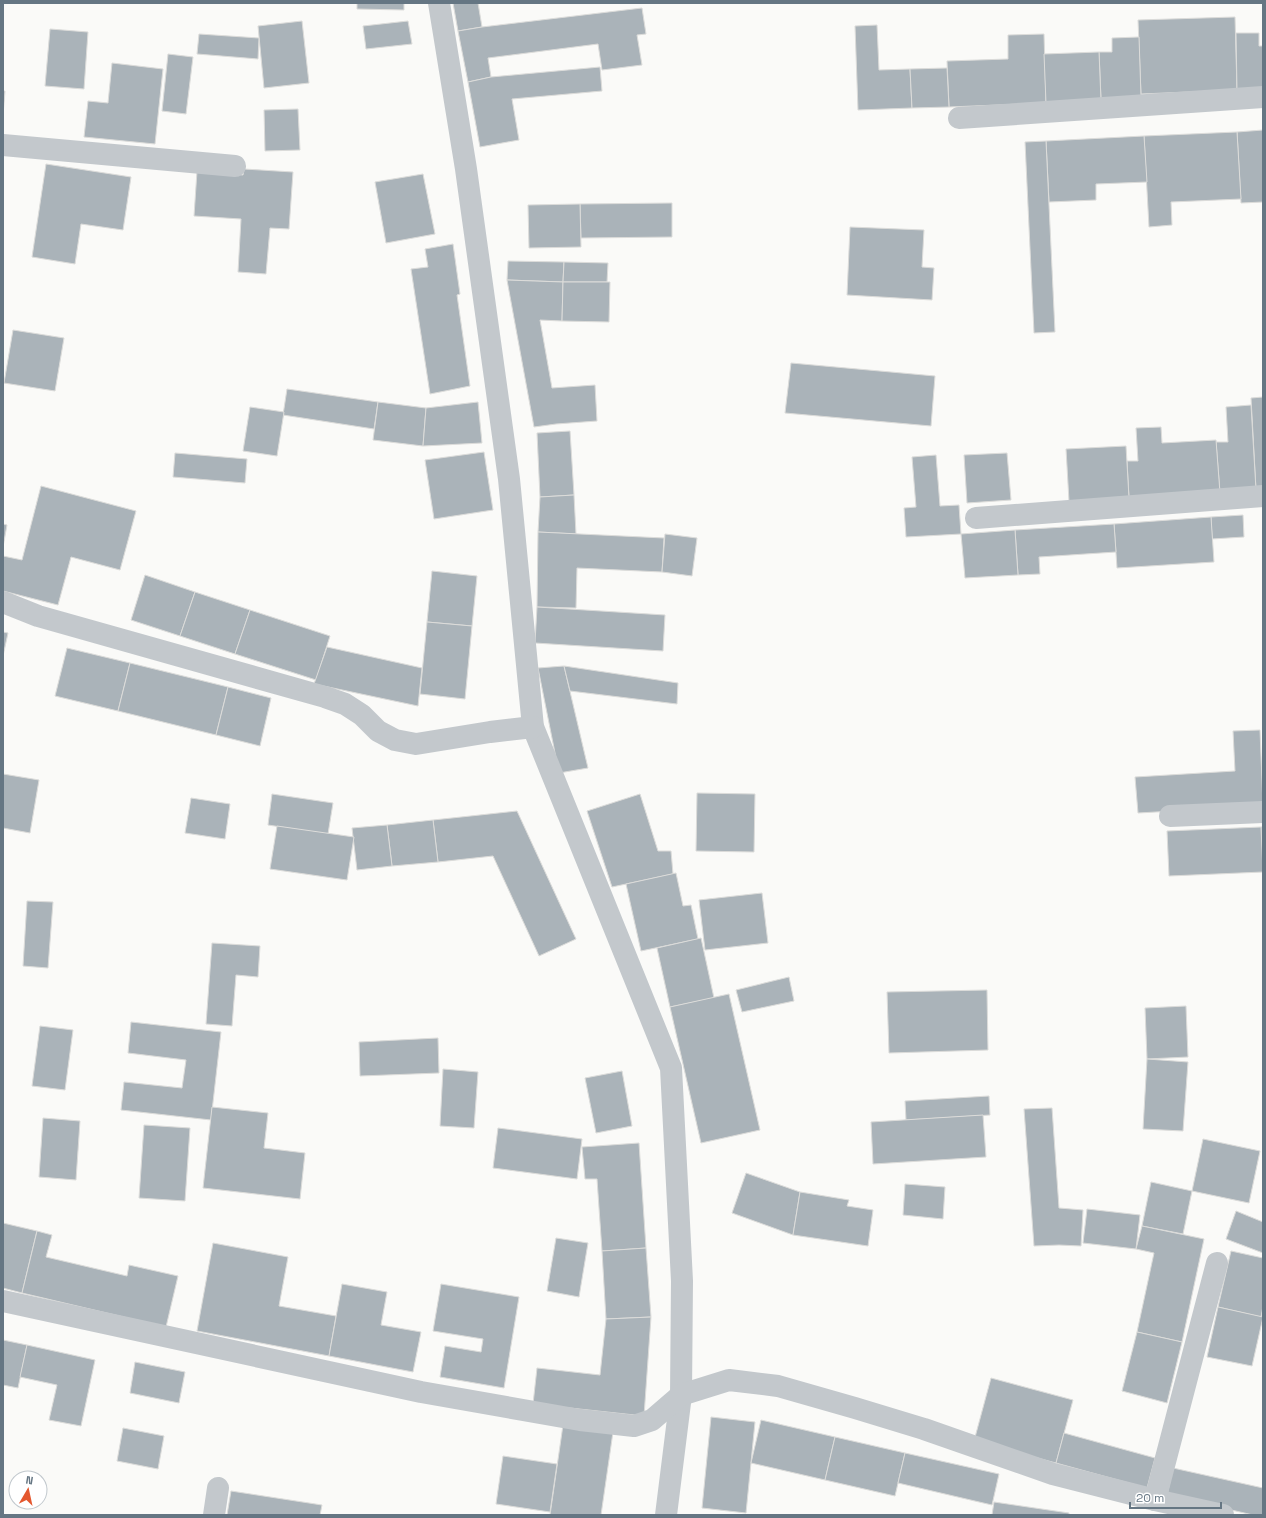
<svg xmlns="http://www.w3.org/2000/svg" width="1266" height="1518" font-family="'Space Grotesk',sans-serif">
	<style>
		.building { fill: #aab3b9; stroke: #dcdcda }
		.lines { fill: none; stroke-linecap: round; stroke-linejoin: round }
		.minor { stroke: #c3c8cc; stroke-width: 22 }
	</style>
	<rect width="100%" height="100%" fill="#fafaf8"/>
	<g class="building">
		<path d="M357 3H404V10L357 9Z"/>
		<path d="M453 3H478L482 27 458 31Z"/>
		<path d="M642 8 646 34 637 35 642 65 602 70 598 44 488 58 491 77 468 82 458 31 482 27Z"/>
		<path d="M1235 17 1237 90 1141 94 1138 20Z"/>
		<path d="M302 21 309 83 264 88 258 26Z"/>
		<path d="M408 21 412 44 366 49 363 26Z"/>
		<path d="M877 25 879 70 910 69 912 108 858 110 855 26Z"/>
		<path d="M50 29 88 32 84 89 45 86Z"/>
		<path d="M1236 33H1259V46H1263V89L1237 90Z"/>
		<path d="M199 34 259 38 258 59 197 54Z"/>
		<path d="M1044 34 1046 103 949 107 947 61 1008 59V35Z"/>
		<path d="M1139 37 1141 97 1101 99 1099 52H1112V38Z"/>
		<path d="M1099 52 1101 101 1046 103 1044 54Z"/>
		<path d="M168 54 193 57 186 114 162 111Z"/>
		<path d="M112 63 163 69 155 144 84 137 88 101 108 103Z"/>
		<path d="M600 67 602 91 512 99 519 140 480 147 468 82 491 77Z"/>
		<path d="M947 68 949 107 912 108 910 69Z"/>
		<path d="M3 91H5L3 115Z"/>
		<path d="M298 109 300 150 265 151 264 110Z"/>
		<path d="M1263 130V202L1241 203 1237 132Z"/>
		<path d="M1237 132 1241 199 1171 202 1172 225 1149 227 1144 136Z"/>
		<path d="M1144 136 1147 182 1096 184V200L1049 202 1046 141Z"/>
		<path d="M1046 141 1055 332 1034 333 1025 142Z"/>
		<path d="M46 164 131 177 123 230 81 224 75 264 32 257Z"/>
		<path d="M244 169 293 172 289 229 270 228 266 274 238 272 241 219 194 216 197 171 243 175Z"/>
		<path d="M423 174 435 234 386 243 375 182Z"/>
		<path d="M672 203V237L581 238 580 204Z"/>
		<path d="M580 204 581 247 529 248 528 205Z"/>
		<path d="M850 227 924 230 922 267 934 268 932 300 847 295Z"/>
		<path d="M453 244 460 294 457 295 470 386 430 394 411 269 428 267 425 249Z"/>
		<path d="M508 261 564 262 563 282 507 280Z"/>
		<path d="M564 262 608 263 607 282H563Z"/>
		<path d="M507 280 563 282 562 321 540 320 552 388 595 385 597 421 556 424 534 427Z"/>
		<path d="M563 282H610L609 322 562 321Z"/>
		<path d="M13 330 64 338 55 391 4 383Z"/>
		<path d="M791 363 935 376 931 426 785 413Z"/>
		<path d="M287 389 378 402 374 429 283 415Z"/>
		<path d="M1263 397V490H1256L1251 398Z"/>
		<path d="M378 402 426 408 423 446 373 440Z"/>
		<path d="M478 402 482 443 423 446 426 408Z"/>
		<path d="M1251 405 1256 490 1220 493 1216 442H1228L1226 407Z"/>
		<path d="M250 407 284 412 277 456 243 451Z"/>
		<path d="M1161 427 1162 443 1216 440 1220 493 1129 498 1127 461H1138L1136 428Z"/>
		<path d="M570 431 574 495 540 497 537 433Z"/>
		<path d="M1126 446 1129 498 1069 501 1066 449Z"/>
		<path d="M484 452 493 510 434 519 425 460Z"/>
		<path d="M175 453 247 459 245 483 173 477Z"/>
		<path d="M1007 453 1011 500 967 503 964 455Z"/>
		<path d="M936 455 940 506 959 505 961 534 906 537 904 508 916 507 912 457Z"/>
		<path d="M41 486 136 511 120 570 71 557 58 605 3 591V556L22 560Z"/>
		<path d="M574 495 576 534 538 532 540 497Z"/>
		<path d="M1243 515 1244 537 1212 539 1211 517Z"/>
		<path d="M1211 517 1214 562 1117 568 1114 524Z"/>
		<path d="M3 524 7 525 3 547Z"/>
		<path d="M1114 524 1116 552 1039 557 1040 574 1018 575 1015 530Z"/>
		<path d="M1015 530 1018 575 965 578 961 534Z"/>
		<path d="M538 532 664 538 662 572 577 568 576 608 537 607Z"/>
		<path d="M665 534 697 538 692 576 662 572Z"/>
		<path d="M432 571 477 576 472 626 427 622Z"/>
		<path d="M145 575 195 592 180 636 131 620Z"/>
		<path d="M195 592 250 610 235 654 180 636Z"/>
		<path d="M537 607 665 615 663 651 535 643Z"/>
		<path d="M250 610 330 636 316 680 235 654Z"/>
		<path d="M427 622 472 626 465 699 420 694Z"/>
		<path d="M3 632 8 633 3 656Z"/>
		<path d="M327 647 422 668 418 706 314 684Z"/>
		<path d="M67 648 130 663 118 711 55 696Z"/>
		<path d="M130 663 228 687 216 735 118 711Z"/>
		<path d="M564 666 588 768 559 773 538 668Z"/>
		<path d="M564 666 678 683 677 704 570 691Z"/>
		<path d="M228 687 271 698 260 746 216 735Z"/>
		<path d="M1260 730 1263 806 1138 813 1135 777 1235 771 1233 731Z"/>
		<path d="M3 774 39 780 30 833 3 828Z"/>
		<path d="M697 793 755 794 754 852 696 851Z"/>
		<path d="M272 794 333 803 328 834 268 825Z"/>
		<path d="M640 794 658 851H671L673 874 612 887 587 811Z"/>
		<path d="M191 798 230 804 225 839 185 833Z"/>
		<path d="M517 811 576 939 539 956 493 856 438 862 433 820Z"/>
		<path d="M433 820 438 862 392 866 387 825Z"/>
		<path d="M387 825 392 866 357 870 352 828Z"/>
		<path d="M277 826 354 837 347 880 270 869Z"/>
		<path d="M1261 827H1263V872Z"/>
		<path d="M1261 827 1263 872 1169 876 1167 831Z"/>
		<path d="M676 873 683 906 691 905 698 939 641 951 626 884Z"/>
		<path d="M762 893 768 943 705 950 699 900Z"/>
		<path d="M27 901 53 902 48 968 23 966Z"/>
		<path d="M701 938 714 998 670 1007 657 948Z"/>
		<path d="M212 943 260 946 258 977 236 975 232 1026 206 1024Z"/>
		<path d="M789 977 794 1001 742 1012 736 990Z"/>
		<path d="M987 990 988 1050 889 1053 887 992Z"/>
		<path d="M729 994 760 1130 701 1143 670 1007Z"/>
		<path d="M1186 1006 1188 1057 1147 1059 1145 1008Z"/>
		<path d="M131 1022 221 1032 211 1120 121 1110 124 1082 182 1088 186 1060 128 1053Z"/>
		<path d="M40 1026 73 1030 65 1090 32 1086Z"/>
		<path d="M438 1038 439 1073 360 1076 359 1042Z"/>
		<path d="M1147 1059 1188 1062 1183 1131 1143 1129Z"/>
		<path d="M443 1069 478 1072 474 1128 440 1126Z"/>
		<path d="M622 1071 632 1126 596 1133 585 1078Z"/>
		<path d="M989 1096 990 1115 906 1120 905 1101Z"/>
		<path d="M212 1107 268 1113 264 1148 305 1153 300 1199 203 1188Z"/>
		<path d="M1052 1108 1059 1208 1083 1210 1081 1246 1059 1245 1034 1246 1024 1109Z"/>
		<path d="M983 1115 986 1157 873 1164 871 1122Z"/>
		<path d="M43 1118 80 1121 76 1180 39 1177Z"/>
		<path d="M144 1125 190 1128 185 1201 139 1198Z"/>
		<path d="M498 1128 582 1139 577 1179 493 1168Z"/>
		<path d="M1203 1139 1260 1151 1249 1203 1192 1191Z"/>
		<path d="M639 1143 646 1248 602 1251 597 1179H585L582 1147Z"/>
		<path d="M746 1173 800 1192 793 1235 732 1213Z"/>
		<path d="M1151 1182 1192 1191 1183 1234 1142 1226Z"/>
		<path d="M905 1184 945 1187 943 1219 903 1215Z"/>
		<path d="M800 1192 849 1200 847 1206 873 1210 868 1246 793 1235Z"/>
		<path d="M1087 1209 1140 1215 1136 1249 1083 1243Z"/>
		<path d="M1236 1211 1263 1222V1253L1226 1239Z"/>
		<path d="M3 1223 37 1231 22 1293 3 1288Z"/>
		<path d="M1142 1226 1204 1239 1182 1342 1137 1332 1154 1253 1136 1249Z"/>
		<path d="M37 1231 52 1235 46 1257 127 1276 129 1265 178 1276 166 1327 22 1293Z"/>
		<path d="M556 1238 588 1243 579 1297 547 1291Z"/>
		<path d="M213 1243 288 1257 279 1306 336 1316 329 1356 197 1331Z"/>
		<path d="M646 1248 651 1317 606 1319 602 1251Z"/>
		<path d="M1231 1251 1263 1258V1306L1261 1317 1218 1307Z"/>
		<path d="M342 1284 387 1292 381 1325 421 1332 413 1372 329 1356Z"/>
		<path d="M441 1284 519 1297 504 1388 440 1377 445 1346 481 1352 483 1339 433 1331Z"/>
		<path d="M1218 1307 1263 1317 1252 1366 1207 1357Z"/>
		<path d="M651 1317 644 1416 533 1404 537 1368 600 1375 606 1319Z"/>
		<path d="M1137 1332 1182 1342 1167 1403 1122 1391Z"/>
		<path d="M3 1340 27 1345 18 1388 3 1385Z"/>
		<path d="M27 1345 95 1360 81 1426 49 1420 57 1385 20 1377Z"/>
		<path d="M135 1362 185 1372 179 1403 130 1393Z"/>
		<path d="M991 1378 1073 1400 1056 1463 974 1441Z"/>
		<path d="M711 1417 755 1422 746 1513 702 1508Z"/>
		<path d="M761 1420 835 1437 825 1480 751 1463Z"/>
		<path d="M563 1425 613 1432 601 1515H550Z"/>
		<path d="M123 1428 164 1436 158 1469 117 1461Z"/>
		<path d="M1064 1433 1155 1458 1147 1488 1056 1463Z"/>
		<path d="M835 1437 905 1453 895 1496 825 1480Z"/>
		<path d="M905 1453 999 1474 992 1505 898 1483Z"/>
		<path d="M503 1456 557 1464 550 1512 496 1504Z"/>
		<path d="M1173 1468 1263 1488V1515H1253L1167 1495Z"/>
		<path d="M231 1491 322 1505 320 1515H227Z"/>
		<path d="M994 1502 1069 1513V1515H992Z"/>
	</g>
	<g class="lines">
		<g class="minor">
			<path d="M439 3 466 169 509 479 533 727 671 1068 682 1281 681 1395 666 1515"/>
			<path d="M959 118 1263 97"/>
			<path d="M3 145 235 166"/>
			<path d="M976 518 1263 496"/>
			<path d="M3 602 38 616 325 697 345 704 362 715 378 731 395 740 416 744 490 732 533 727"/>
			<path d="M1170 816 1263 812"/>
			<path d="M3 1301 421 1392 580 1420 634 1426 652 1420 681 1395 729 1380 778 1386 855 1408 924 1429 1053 1474 1155 1500 1223 1515"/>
			<path d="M1155 1500 1217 1263"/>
			<path d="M214 1515 218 1488"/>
		</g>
	</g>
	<rect width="1266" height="1518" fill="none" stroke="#657683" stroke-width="8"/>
	<g transform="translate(28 1490) rotate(9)"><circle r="19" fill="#ffffff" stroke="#c1c8cd"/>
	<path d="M0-3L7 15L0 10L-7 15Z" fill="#e4572e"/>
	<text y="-6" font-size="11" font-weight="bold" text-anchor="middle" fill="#657683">N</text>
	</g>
	<path d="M1130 1502v6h91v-6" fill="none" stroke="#657683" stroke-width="2"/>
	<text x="1136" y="1502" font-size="12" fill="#657683" stroke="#ffffff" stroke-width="3" paint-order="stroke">20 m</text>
</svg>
